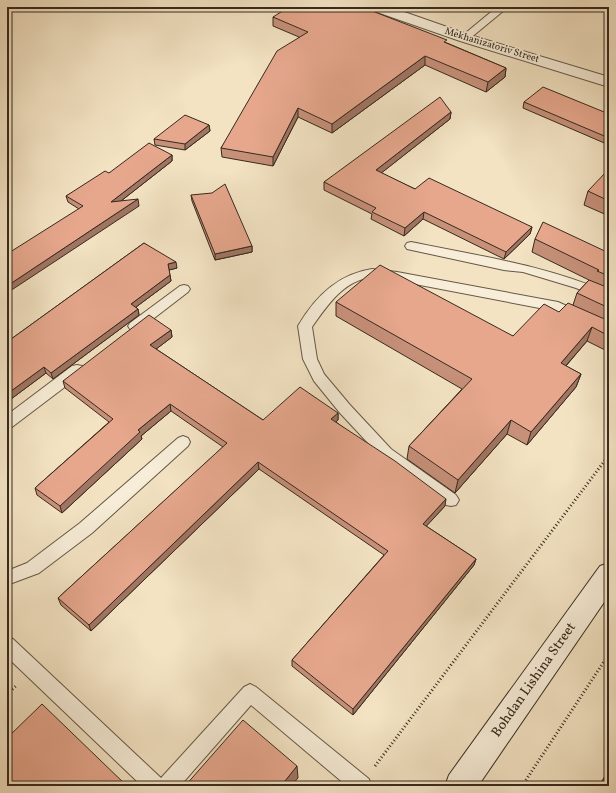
<svg xmlns="http://www.w3.org/2000/svg" width="616" height="793" font-family="Vollkorn,serif">
	<style>
		.lines { fill: none; stroke-linecap: round; stroke-linejoin: round }
		.service-casing { stroke: #655847; stroke-width: 2 }
		.minor-casing { stroke: #655847; stroke-width: 2 }
		.secondary-casing { stroke: #362a1e; stroke-width: 2 }
		.path-far1 { stroke: #362a1e; stroke-width: 2.5; stroke-dasharray: 1 2; stroke-linecap: butt }
		.path { stroke: #362a1e; stroke-width: 3; stroke-dasharray: 1 2.5; stroke-linecap: butt }
		.service { fill: #f7edd8; fill-rule: evenodd }
		.minor { fill: #f7edd8; fill-rule: evenodd }
		.secondary { fill: #f7edd8; fill-rule: evenodd }
		.wall { fill: #c69079; stroke: #362a1e }
		.shaded-wall { fill: #a17563; stroke: #362a1e }
		.building { fill: #e6a78d; stroke: #362a1e }
		.labels { text-anchor: middle; dominant-baseline: central; stroke-width: 3.5; stroke-linejoin: round; paint-order: stroke }
		.far-street-label { font-size: 10px; fill: #362a1e; stroke: #f7edd8 }
		.near-street-label { font-size: 14px; fill: #362a1e; stroke: #f7edd8 }
	</style>
	<rect width="100%" height="100%" fill="#f3e3c3"/>
	<filter id="stains"><feTurbulence type="fractalNoise" baseFrequency=".005" numOctaves="4"/><feColorMatrix values="0 0 0 0 .2 0 0 0 0 .09 0 0 0 0 .02 0 0 0 .5 -.17"/></filter>
	<radialGradient id="worn" r=".72"><stop offset=".6" stop-color="#630" stop-opacity="0"/><stop offset="1" stop-color="#630" stop-opacity=".3"/></radialGradient>
	<g class="lines">
		<g class="service-casing">
			<g id="service">
				<path d="M497 7H508L468 40H462L460 38 462 36Z"/>
				<path d="M411 242C478 256 546 265 609 293V302L576 288 523 272 504 270 407 249 405 246 407 243Z"/>
				<path d="M372 269 397 272 558 302 609 325V336L555 311 378 277C347 276 328 304 312 327L317 359 324 374 350 405 391 449 456 495 459 500 456 505 451 506 446 505 381 457 340 413 314 381 303 359 298 326C315 297 338 274 372 269Z"/>
				<path d="M184 285 188 286 190 289 188 292 140 329 135 331 130 329 128 326 130 323 180 286Z"/>
				<path d="M77 365 82 366 84 370 82 374 12 427 7 429V415L72 366Z"/>
				<path d="M183 436 188 438 190 442 188 446 92 533 39 573 7 585V571L27 563 80 523 178 438Z"/>
				<path d="M7 637 13 639 161 778 244 687 250 684 256 687 369 779 371 786H347L251 705 180 786H142L7 657Z"/>
			</g>
		</g>
		<g class="minor-casing">
			<path id="minor" d="M369 7H390L470 35 609 77V87L460 41 371 10Z"/>
		</g>
		<g class="secondary-casing">
			<path id="secondary" d="M609 563V595L478 786H445L449 775 600 566Z"/>
		</g>
		<path class="path-far1" d="M606 460 609 456"/>
		<g class="path">
			<path d="M7 694 17 685"/>
			<path d="M375 766 606 459"/>
			<path d="M522 786 609 654"/>
		</g>
		<use href="#service" class="service"/>
		<use href="#minor" class="minor"/>
		<use href="#secondary" class="secondary"/>
	</g>
	<g class="wall">
		<path d="M273 17 447 43 506 68 505 77 486 92 425 65 332 133 298 117 273 166 222 157 221 148 299 37 273 26Z"/>
		<path d="M524 102 609 114V145L523 108Z"/>
		<path d="M451 112 450 119 381 173 415 189 532 227 530 234 504 259 423 219 404 236 371 219 372 214 324 190V182Z"/>
		<path d="M209 125 210 131 185 150 155 145 154 139Z"/>
		<path d="M172 155V161L121 201 139 206 79 209 68 202 66 196 109 173Z"/>
		<path d="M609 173V216L584 205 588 191Z"/>
		<path d="M191 195 252 246V252L215 260 192 201Z"/>
		<path d="M535 239 609 253V352L587 341 566 366 581 374 576 387 527 445 507 434 455 493 407 459 409 446 462 389 336 316V302L513 336 573 305 577 293 589 280 532 252Z"/>
		<path d="M144 243 177 268 169 270 171 281 136 307 138 309 139 315 53 379 46 373 7 402V342Z"/>
		<path d="M171 330 172 337 156 349 263 420 338 413V420L336 422 445 506 426 526 476 559 474 565 353 715 292 666V660L384 555 259 469 91 631 61 605 58 598 223 447 171 411 141 436 142 439 62 513 37 495 35 488 109 422 65 388 63 381Z"/>
		<path d="M7 738 127 786H14L7 779Z"/>
		<path d="M609 769V786H599Z"/>
	</g>
	<g class="shaded-wall">
		<path d="M425 56V65L332 133V124Z"/>
		<path d="M506 68 505 77 486 92 488 82Z"/>
		<path d="M298 108V117L273 166V157Z"/>
		<path d="M451 112 450 119 375 178 376 170Z"/>
		<path d="M209 125 210 131 185 150V144Z"/>
		<path d="M172 155V161L112 208 111 202Z"/>
		<path d="M138 199 139 206 7 293V286Z"/>
		<path d="M424 212 423 219 404 236 405 228Z"/>
		<path d="M532 227 530 234 504 259 506 252Z"/>
		<path d="M252 246V252L215 260V254Z"/>
		<path d="M176 262 177 268 169 270 168 264Z"/>
		<path d="M170 275 171 281 132 310 131 304Z"/>
		<path d="M138 309 139 315 53 379 51 373Z"/>
		<path d="M592 327 587 341 557 376 561 363Z"/>
		<path d="M171 330 172 337 151 353 150 345Z"/>
		<path d="M44 367 46 373 7 402V394Z"/>
		<path d="M581 374 576 387 527 445 531 432Z"/>
		<path d="M170 404 171 411 141 436 142 439 62 513 60 506 138 430Z"/>
		<path d="M338 413V420L331 426V419Z"/>
		<path d="M511 420 507 434 455 493 458 480Z"/>
		<path d="M258 462 259 469 91 631 89 625Z"/>
		<path d="M446 499 445 506 422 531 423 524Z"/>
		<path d="M476 559 474 565 353 715V709Z"/>
		<path d="M7 676 11 683 7 687Z"/>
		<path d="M297 766 298 778 291 786H281Z"/>
	</g>
	<g class="building">
		<path d="M289 7H362L447 40 444 42 506 68 488 82 425 56 332 124 298 108 273 157 221 148 277 51 308 32 273 17Z"/>
		<path d="M543 87 609 114V138L524 102Z"/>
		<path d="M440 97 451 112 376 170 415 189 429 178 532 227 506 252 424 212 405 228 372 212 376 208 324 182Z"/>
		<path d="M185 115 209 125 185 144 154 139Z"/>
		<path d="M149 143 172 155 111 202 138 199 7 286V254L83 206 66 196 105 171 109 173Z"/>
		<path d="M606 172 609 173V201L588 191Z"/>
		<path d="M225 184 252 246 215 254 191 195 212 193Z"/>
		<path d="M543 222 609 253V276L597 271 599 270 535 239Z"/>
		<path d="M144 243 176 262 168 264 170 275 131 304 138 309 51 373 44 367 7 394V342Z"/>
		<path d="M380 265 513 336 544 304 559 312 568 303 609 321V336L592 327 561 363 581 374 531 432 511 420 458 480 409 446 472 379 336 302Z"/>
		<path d="M589 280 609 288V308L577 293Z"/>
		<path d="M149 315 171 330 150 345 263 420 300 387 338 413 331 419 395 461 446 499 423 524 476 559 353 709 292 660 388 551 258 462 89 625 58 598 227 443 170 404 138 430 140 432 60 506 35 488 113 419 63 381Z"/>
		<path d="M42 704 127 786H16L7 776V738Z"/>
		<path d="M243 720 297 766 281 786H185Z"/>
		<path d="M609 772V786H600Z"/>
	</g>
	<g class="labels">
		<g class="far-street-label">
			<text transform="translate(492 45) rotate(17)">Mekhanizatoriv Street</text>
		</g>
		<g class="near-street-label">
			<text transform="translate(534 680) rotate(-55)">Bohdan Lishina Street</text>
		</g>
	</g>
	<rect width="616" height="793" fill="none" stroke="#f3e3c3" stroke-width="24"/>
	<rect x="8" y="8" width="600" height="777" fill="none" stroke="#362a1e" stroke-width="2"/>
	<rect x="12" y="12" width="592" height="769" fill="none" stroke="#362a1e"/>
	<rect width="100%" height="100%" filter="url(#stains)"/>
	<rect width="100%" height="100%" fill="url(#worn)"/>
</svg>
